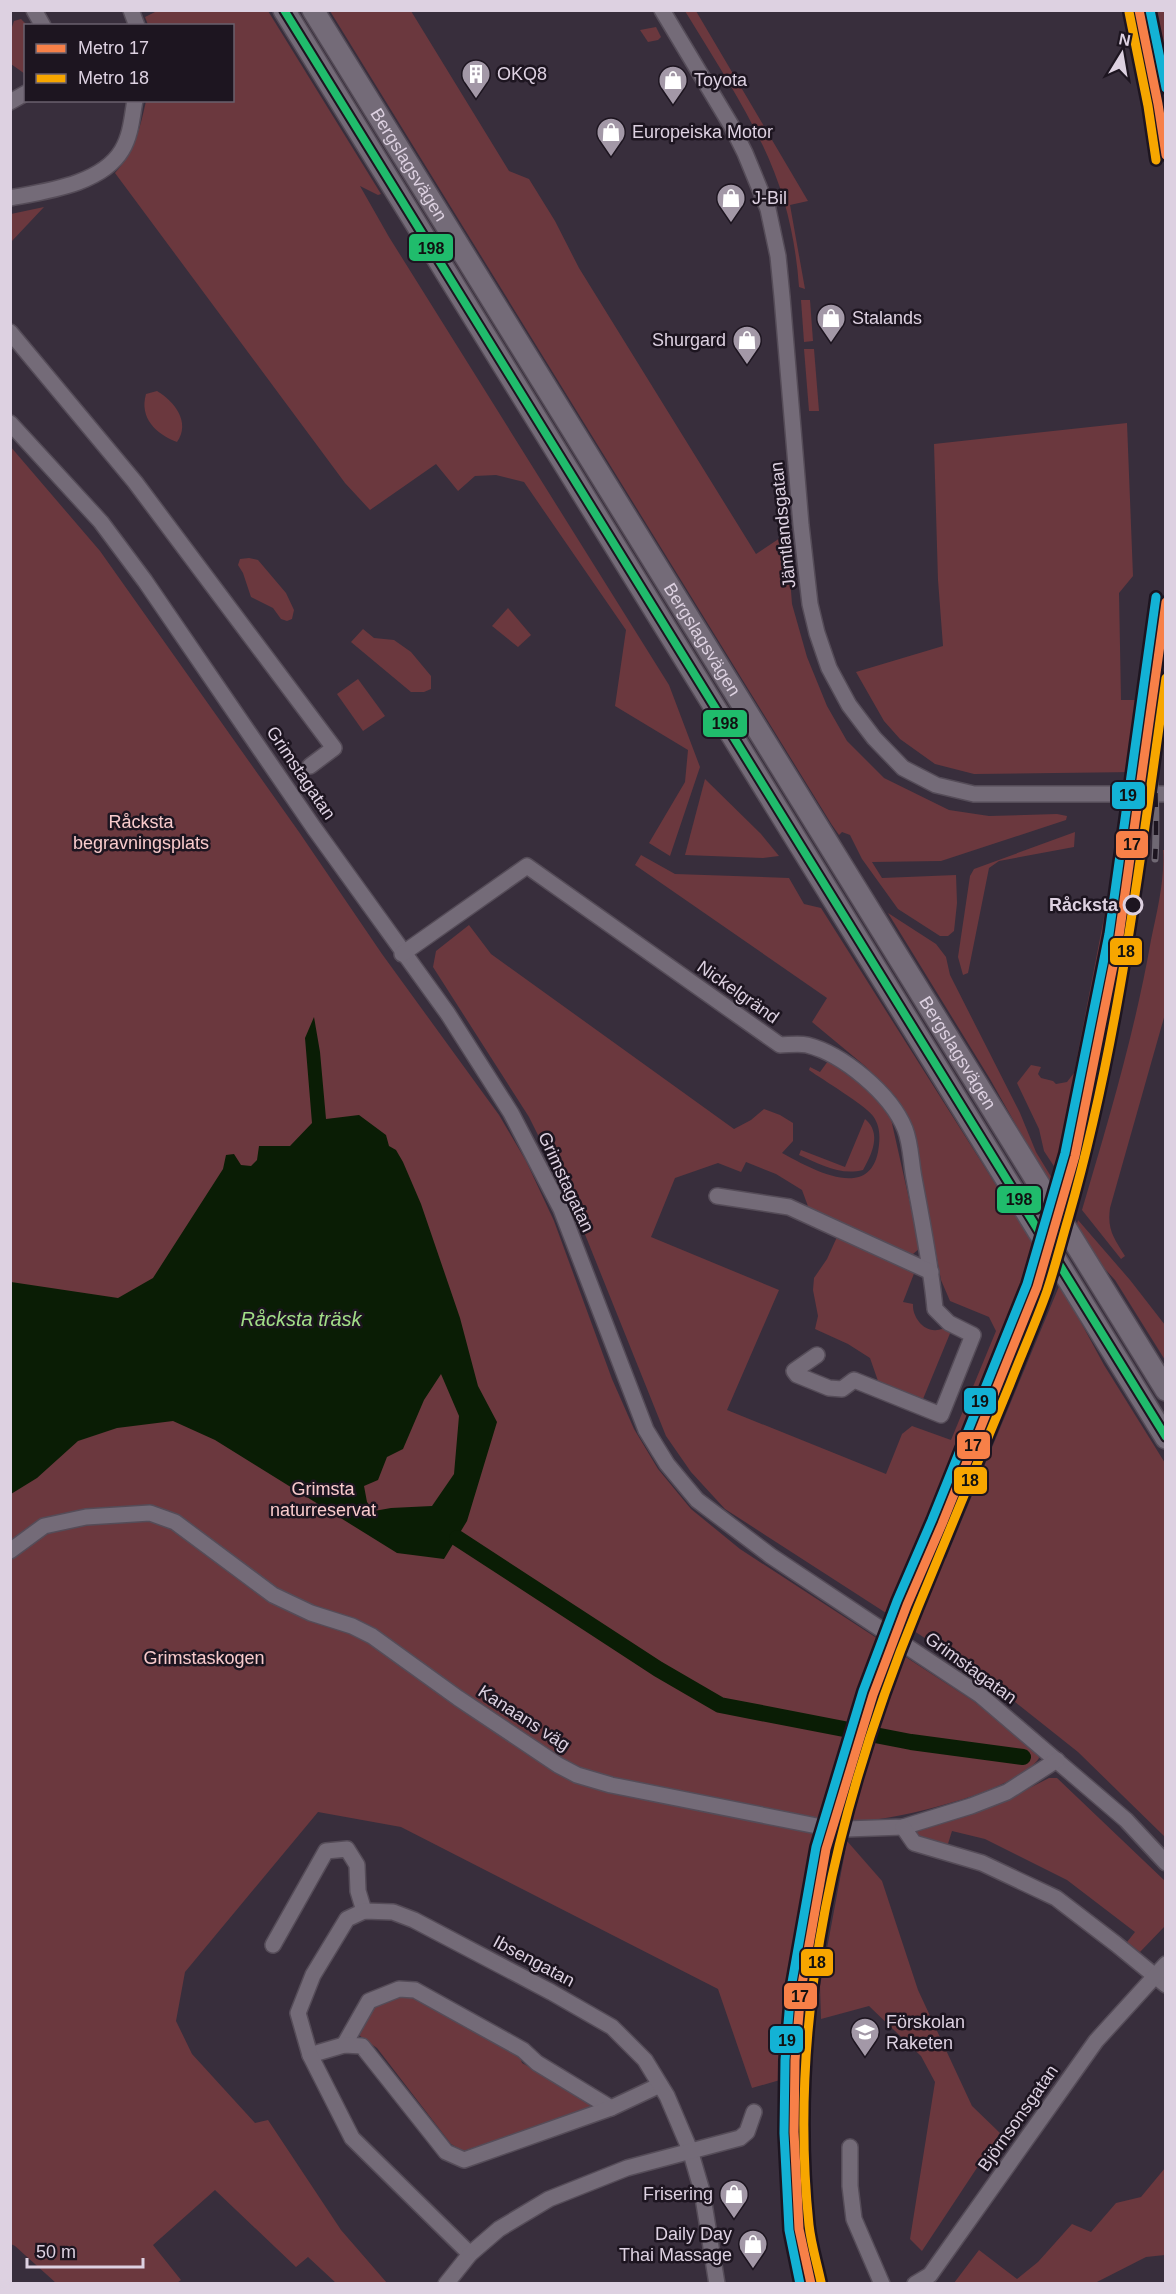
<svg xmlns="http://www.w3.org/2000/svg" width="1176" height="2294" font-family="Arial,sans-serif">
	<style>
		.green { fill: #6b383e }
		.water { fill: #0a1d05; fill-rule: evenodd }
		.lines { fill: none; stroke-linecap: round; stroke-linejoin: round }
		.canal { stroke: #0a1d05; stroke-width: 16 }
		.street-casing { stroke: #554c58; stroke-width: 18 }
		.secondary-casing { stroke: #554c58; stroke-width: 24 }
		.street { stroke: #746b78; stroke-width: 15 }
		.secondary { stroke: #746b78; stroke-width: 21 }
		.rail-casing { stroke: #6f6873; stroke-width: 7 }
		.rail { stroke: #1d1520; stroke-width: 4.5; stroke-dasharray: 14; stroke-linecap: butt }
		.bus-1-casing { stroke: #1d1520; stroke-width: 12 }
		.bus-1 { stroke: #20bc6c; stroke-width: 8 }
		.metro-1-casing { stroke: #1d1520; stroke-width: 14 }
		.metro-2-casing { stroke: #1d1520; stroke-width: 14 }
		.metro-3-casing { stroke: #1d1520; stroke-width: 14 }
		.metro-1 { stroke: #f78048; stroke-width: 9 }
		.metro-2 { stroke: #f7a600; stroke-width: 9 }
		.metro-3 { stroke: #13b2d5; stroke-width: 9 }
		.stop-dot { fill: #1d1520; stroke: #ddd1e1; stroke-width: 3 }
		.labels { text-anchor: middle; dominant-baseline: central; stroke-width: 5; stroke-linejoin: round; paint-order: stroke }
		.poi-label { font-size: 18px; fill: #ddd1e1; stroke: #1d1520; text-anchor: start }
		.street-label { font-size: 18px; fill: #ddd1e1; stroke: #1d1520 }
		.park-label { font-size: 18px; fill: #f9cbcc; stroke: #1d1520 }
		.stop-label { font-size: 18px; font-weight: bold; fill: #ddd1e1; stroke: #1d1520; text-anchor: end }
		.water-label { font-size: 20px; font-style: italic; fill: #a1de87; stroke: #1d1520 }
		.line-badge { stroke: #1d1520; stroke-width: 2 }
		.pale-badge-label { font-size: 16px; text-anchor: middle; font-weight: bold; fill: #111 }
	</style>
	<rect width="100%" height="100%" fill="#382e3c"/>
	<g class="green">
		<path d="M157 11H268L381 194 378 195 360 186 389 237 669 685 700 767 670 856 649 843 685 782 688 750 615 706 626 630 524 482 496 475 475 476 458 491 436 464 370 510 345 483 115 173C135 151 140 128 146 101L232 100V26L148 25 145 17Z"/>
		<path d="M330 11H411L509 171 529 179 555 221 579 268 756 554 783 536 778 523 786 524 792 604 807 657 827 706 847 741 884 778 949 810 989 816 1057 814 1067 816 1066 820 941 861 872 862 882 878 956 875 957 903 954 931 948 936H940L898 909 862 859 850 835 842 832 839 835 832 825Z"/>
		<path d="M685 11H696L808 201 790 205 805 289 799 287C797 258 792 229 784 201 766 136 720 69 685 11Z"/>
		<path d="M1156 11H1165V51Z"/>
		<path d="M21 19 27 25 26 26 25 74 11 64V30L14 21Z"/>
		<path d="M656 27 661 37 658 40 648 42 640 30Z"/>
		<path d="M44 207 11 242V214Z"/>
		<path d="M801 300H810L813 341 804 342Z"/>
		<path d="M804 349H814L819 411H809Z"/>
		<path d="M157 391C174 401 191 422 177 442 156 434 139 418 146 394Z"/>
		<path d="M1127 423 1133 576 1119 593 1121 700H1135L1136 772 974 774 935 764 900 739 884 721 856 672 943 646 938 580 934 444Z"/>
		<path d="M10 446 100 551 299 832 382 954 499 1115 526 1161 554 1221 612 1379 634 1429 658 1469 691 1509 740 1549 987 1710 1037 1750 1039 1758C1017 1794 866 1829 826 1822L788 1967 780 2080 752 2088 718 1989 401 1827 318 1812 185 1972 176 2021 192 2054 255 2123 268 2120 341 2230 387 2283H336L308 2257 296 2267 215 2190 153 2245 181 2280 177 2283H56L15 2246 11 2244Z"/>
		<path d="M249 558 258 560 286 593 294 610 292 619 287 621 281 619 273 608 251 597 243 573 238 565 240 559Z"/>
		<path d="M508 608 531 635 518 647 492 626Z"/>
		<path d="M363 629 374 638 394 640 411 652 431 676V689L424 692H411L351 642Z"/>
		<path d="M358 679 385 716 363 731 337 694Z"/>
		<path d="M705 779 761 834 779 856 763 858 685 855Z"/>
		<path d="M1075 832 1074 847 999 861 989 868 968 973 963 975 958 957 970 876 974 869Z"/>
		<path d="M1119 840 1127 841 1101 989 1061 1177 1044 1151 1039 1129 1017 1083 1031 1065 1041 1067 1038 1074 1041 1078 1053 1081 1056 1084 1067 1082 1074 1073Z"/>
		<path d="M1163 850H1165V1014L1110 1208C1107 1230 1114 1238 1125 1256L1121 1259 1082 1210C1108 1122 1135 1032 1151 940 1157 911 1165 880 1163 850Z"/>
		<path d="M641 855 675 874 789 878 804 904 821 908 1006 1201 1039 1249 959 1457 919 1548 946 1558 1060 1284 1104 1365 1165 1463V1837L1078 1752 976 1671 725 1509 691 1472 666 1436 574 1207 529 1117 433 967 436 951 469 925 491 954 734 1129 751 1120 764 1109 780 1115 793 1123V1141L782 1153C810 1168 868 1202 878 1152 880 1140 881 1127 873 1116 865 1105 823 1080 809 1070L810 1067 820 1072 828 1061 863 1086 873 1095 891 1119 920 1248 913 1254H907L809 1209 802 1190 776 1174 746 1162 741 1172 718 1163 675 1178 651 1237 779 1290 727 1410 886 1474 902 1434 912 1426 951 1440 996 1331 989 1317 950 1301 941 1280 913 1130 896 1097 865 1066 812 1022 827 998 635 865Z"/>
		<path d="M888 913 936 944 946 957 950 975 1020 1113 1036 1152 1058 1188 1056 1196 1030 1154 1024 1139 990 1079Z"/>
		<path d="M865 1119C882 1133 872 1154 863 1170 840 1176 820 1164 799 1155L801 1150 845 1167Z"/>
		<path d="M1078 1220 1130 1280 1165 1325V1360L1115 1280 1093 1256 1076 1228Z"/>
		<path d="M837 1237 915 1271 903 1302 913 1304C912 1316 923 1332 937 1330 943 1329 944 1328 951 1331L923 1399 878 1381 870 1358 848 1344 815 1329 818 1316 813 1290 814 1278 827 1259Z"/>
		<path d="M1049 1778H1057L1165 1881V1926L1140 1952 1127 1942 1135 1932 1067 1880 985 1839 952 1831 947 1847 920 1839 915 1832 917 1827 995 1806Z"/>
		<path d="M847 1841 882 1881 918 1990 972 2106 1000 2133 922 2251 910 2239 935 2082 921 2056 869 2006 821 2019 820 1986Z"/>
		<path d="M415 1993 519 2054 522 2063 593 2102V2109L463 2151 451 2144 377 2048 362 2038 357 2032 372 2005 399 1994Z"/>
		<path d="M1165 2168V2255L1146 2257 1095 2283H954L979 2250 1017 2279 1038 2262 1072 2224 1091 2232 1116 2203 1141 2197Z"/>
	</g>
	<path class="water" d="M314 1017 320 1052 326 1119 359 1115 386 1135 389 1146 396 1150 403 1162 421 1204 460 1318 478 1386 497 1422 467 1521 444 1559 397 1553 215 1440 173 1421 117 1428 78 1441 37 1478 11 1494V1282L118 1298 153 1278 223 1169 226 1155 234 1154 241 1165 251 1166 257 1160 259 1146H290L312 1123 305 1038ZM441 1374 459 1416 454 1474 432 1506 391 1508 374 1511 367 1502 364 1486 378 1480 387 1457 403 1449 424 1400Z"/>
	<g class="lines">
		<path class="canal" d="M457 1538 658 1669 720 1705 911 1742 1023 1757"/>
		<g class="street-casing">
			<g id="street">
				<path d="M34 10 43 26"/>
				<path d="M131 10 137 26"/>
				<path d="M662 10 731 125 745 153 768 209 778 256 782 297 801 525 810 604 817 633 829 668 849 705 874 738 903 768 936 785 974 794H1166"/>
				<path d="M10 102 26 93"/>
				<path d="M10 198C47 191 102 184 122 150 131 135 132 117 135 100"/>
				<path d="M10 332 135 482 334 748 310 766"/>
				<path d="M10 423 101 522 145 581 314 828 448 1014 511 1113 561 1209 646 1430 667 1464 697 1500 771 1556 980 1695 1126 1820 1166 1863"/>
				<path d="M402 954 527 866 780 1045C788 1045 798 1043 807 1045 843 1054 891 1094 905 1129 911 1144 911 1163 914 1178 922 1222 931 1265 935 1309L949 1323 973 1335 941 1415 854 1380 842 1389 829 1388 797 1375 794 1371 817 1355"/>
				<path d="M717 1196 789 1207 931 1272"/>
				<path d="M10 1551 44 1526 86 1517 150 1513 175 1522 273 1595 311 1613 352 1626 372 1636 458 1698 558 1765 577 1775 611 1785 822 1827 846 1829 903 1827 971 1806 1007 1792 1057 1760"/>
				<path d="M903 1827 914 1843 982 1863 1056 1898 1116 1944 1166 1985"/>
				<path d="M273 1945 326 1851 347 1849 357 1865 358 1891 364 1911"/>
				<path d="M344 2045 369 2001 399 1989 415 1990 523 2050 537 2063 611 2108"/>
				<path d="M310 2055 344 2045 362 2046 446 2152 464 2160 611 2108 660 2085"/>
				<path d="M850 2147V2186L854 2219 882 2284"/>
				<path d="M470 2254 352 2138 310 2055 298 2013 313 1975 347 1919 364 1911 393 1912 414 1920 551 1992 612 2027 645 2060 667 2096 690 2150 702 2191 717 2284"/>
				<path d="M446 2284 470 2254 499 2229 549 2199 627 2168 740 2138 747 2132 754 2112"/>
				<path d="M915 2284 930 2275 1096 2041 1166 1964"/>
			</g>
		</g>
		<g class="secondary-casing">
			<g id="secondary">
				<path d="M284 10 1166 1438"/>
				<path id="s1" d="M313 10 1166 1390"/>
			</g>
		</g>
		<use href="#street" class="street"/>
		<use href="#secondary" class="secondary"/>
		<g class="rail-casing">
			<g id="rail">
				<path d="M1154 681C1150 740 1159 800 1155 859"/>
				<path d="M974 1473 990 1404"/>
			</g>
		</g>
		<use href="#rail" class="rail"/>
		<g class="bus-1-casing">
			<path id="bus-1" d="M284 10 1166 1437"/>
		</g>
		<use href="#bus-1" class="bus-1"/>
		<g class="metro-1-casing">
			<g id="metro-1">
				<path d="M1139 10 1158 104 1166 155"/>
				<path d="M811 2284 799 2229 794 2132 795 2060 801 1990 826 1849 873 1695 907 1605 942 1524 1037 1287 1075 1156 1119 936 1166 602"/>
			</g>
		</g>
		<g class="metro-2-casing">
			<g id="metro-2">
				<path d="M1129 12 1148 106 1156 160"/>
				<path d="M821 2282C817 2263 811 2244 809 2225 787 2014 838 1801 918 1607 948 1533 980 1458 1010 1384 1022 1353 1036 1322 1047 1291 1055 1267 1061 1243 1068 1219 1119 1042 1140 859 1166 678"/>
			</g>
		</g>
		<g class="metro-3-casing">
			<g id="metro-3">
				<path d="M1150 10 1166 88"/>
				<path d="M800 2284 789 2230 784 2133 785 2060 791 1988 816 1847 863 1691 897 1601 932 1520 1027 1284 1065 1153 1109 934 1156 597"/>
			</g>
		</g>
		<use href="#metro-1" class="metro-1"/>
		<use href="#metro-2" class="metro-2"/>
		<use href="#metro-3" class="metro-3"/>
	</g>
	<defs>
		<g id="building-pin" transform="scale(1.5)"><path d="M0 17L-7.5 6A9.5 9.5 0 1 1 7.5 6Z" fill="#a398a7" stroke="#1d1520"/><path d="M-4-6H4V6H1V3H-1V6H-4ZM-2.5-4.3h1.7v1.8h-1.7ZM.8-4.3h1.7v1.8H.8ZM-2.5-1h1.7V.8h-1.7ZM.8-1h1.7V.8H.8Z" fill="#fff"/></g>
		<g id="shop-pin" transform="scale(1.5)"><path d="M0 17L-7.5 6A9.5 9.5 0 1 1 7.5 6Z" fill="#a398a7" stroke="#1d1520"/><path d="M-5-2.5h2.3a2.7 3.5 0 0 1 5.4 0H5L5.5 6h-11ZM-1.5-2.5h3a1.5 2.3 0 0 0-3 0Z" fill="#fff"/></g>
		<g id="school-pin" transform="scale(1.5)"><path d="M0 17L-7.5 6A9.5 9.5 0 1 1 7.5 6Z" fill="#a398a7" stroke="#1d1520"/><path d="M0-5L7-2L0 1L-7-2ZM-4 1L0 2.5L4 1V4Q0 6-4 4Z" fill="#fff"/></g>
	</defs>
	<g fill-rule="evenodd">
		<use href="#building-pin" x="476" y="74"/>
		<use href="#shop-pin" x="673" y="80"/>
		<use href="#shop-pin" x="611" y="132"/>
		<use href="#shop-pin" x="731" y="198"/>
		<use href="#shop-pin" x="831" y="318"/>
		<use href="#shop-pin" x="747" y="340"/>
		<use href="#school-pin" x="865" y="2032"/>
		<use href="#shop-pin" x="734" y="2194"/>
		<use href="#shop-pin" x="753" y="2244"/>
	</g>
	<circle class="stop-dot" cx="1133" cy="905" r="9"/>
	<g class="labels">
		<g class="poi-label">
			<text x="497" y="74">OKQ8</text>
			<text x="694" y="80">Toyota</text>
			<text x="632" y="132">Europeiska Motor</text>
			<text x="752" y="198">J-Bil</text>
			<text x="852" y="318">Stalands</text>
			<text x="726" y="340" text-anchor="end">Shurgard</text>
			<text x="886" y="2022">Förskolan<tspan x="886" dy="21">Raketen</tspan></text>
			<text x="713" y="2194" text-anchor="end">Frisering</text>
			<text x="732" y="2234" text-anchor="end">Daily Day<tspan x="732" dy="21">Thai Massage</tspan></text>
		</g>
		<g class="street-label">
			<text stroke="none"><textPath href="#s1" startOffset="182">Bergslagsvägen</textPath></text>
			<text transform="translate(783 525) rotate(-96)">Jämtlandsgatan</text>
			<text stroke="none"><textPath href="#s1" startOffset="740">Bergslagsvägen</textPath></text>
			<text transform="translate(301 773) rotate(56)">Grimstagatan</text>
			<text transform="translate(738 992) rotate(35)">Nickelgränd</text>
			<text stroke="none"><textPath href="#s1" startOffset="1226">Bergslagsvägen</textPath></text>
			<text transform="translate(566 1182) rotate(65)">Grimstagatan</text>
			<text transform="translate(971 1668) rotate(36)">Grimstagatan</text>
			<text transform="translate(524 1718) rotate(33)">Kanaans väg</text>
			<text transform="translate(534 1961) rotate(28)">Ibsengatan</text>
			<text transform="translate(1018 2118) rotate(-55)">Björnsonsgatan</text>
		</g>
		<g class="park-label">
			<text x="141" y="822">Råcksta<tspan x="141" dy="21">begravningsplats</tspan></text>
			<text x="323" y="1489">Grimsta<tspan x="323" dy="21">naturreservat</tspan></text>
			<text x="204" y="1658">Grimstaskogen</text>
		</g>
		<g class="stop-label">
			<text x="1118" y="905">Råcksta</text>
		</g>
		<g class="water-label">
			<text x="301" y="1319">Råcksta träsk</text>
		</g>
	</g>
	<g class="line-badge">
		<rect x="408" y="233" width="46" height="29" rx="6" fill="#20bc6c"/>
		<rect x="702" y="709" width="46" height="29" rx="6" fill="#20bc6c"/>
		<rect x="1111" y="781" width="35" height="29" rx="6" fill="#13b2d5"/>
		<rect x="1115" y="830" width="34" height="29" rx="6" fill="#f78048"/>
		<rect x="1109" y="937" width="34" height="29" rx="6" fill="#f7a600"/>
		<rect x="996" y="1185" width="46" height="29" rx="6" fill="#20bc6c"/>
		<rect x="963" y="1387" width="34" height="28" rx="6" fill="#13b2d5"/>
		<rect x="956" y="1431" width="35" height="29" rx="6" fill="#f78048"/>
		<rect x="953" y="1466" width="35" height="29" rx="6" fill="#f7a600"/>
		<rect x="800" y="1948" width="34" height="29" rx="6" fill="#f7a600"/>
		<rect x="783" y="1982" width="35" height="28" rx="6" fill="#f78048"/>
		<rect x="769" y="2025" width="35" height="29" rx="6" fill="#13b2d5"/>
	</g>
	<g class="pale-badge-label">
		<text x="431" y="254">198</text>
		<text x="725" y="729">198</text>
		<text x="1128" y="801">19</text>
		<text x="1132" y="850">17</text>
		<text x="1126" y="957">18</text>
		<text x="1019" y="1205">198</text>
		<text x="980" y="1407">19</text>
		<text x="973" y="1451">17</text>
		<text x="970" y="1486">18</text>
		<text x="817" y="1968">18</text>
		<text x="800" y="2002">17</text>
		<text x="787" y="2046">19</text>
	</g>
	<rect width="1176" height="2294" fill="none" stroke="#ddd1e1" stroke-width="24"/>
	<rect x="24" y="24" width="210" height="78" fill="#1d1520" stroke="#6a606d" stroke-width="1.5"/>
	<rect x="36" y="44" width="30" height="9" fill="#f78048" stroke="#6a606d" stroke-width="1.5"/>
	<text x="78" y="54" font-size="18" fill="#ddd1e1">Metro 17</text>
	<rect x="36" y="74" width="30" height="9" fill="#f7a600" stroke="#6a606d" stroke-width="1.5"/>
	<text x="78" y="84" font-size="18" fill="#ddd1e1">Metro 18</text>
	<g transform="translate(1122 54) rotate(11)" stroke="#1d1520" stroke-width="4.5" paint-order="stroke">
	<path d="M0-4.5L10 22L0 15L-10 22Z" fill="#ddd1e1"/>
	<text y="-9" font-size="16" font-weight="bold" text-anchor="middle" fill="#ddd1e1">N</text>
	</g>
	<path d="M27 2258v9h116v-9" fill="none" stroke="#ddd1e1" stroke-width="3"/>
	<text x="36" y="2258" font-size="18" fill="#ddd1e1" stroke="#1d1520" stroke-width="4.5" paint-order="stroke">50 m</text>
</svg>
